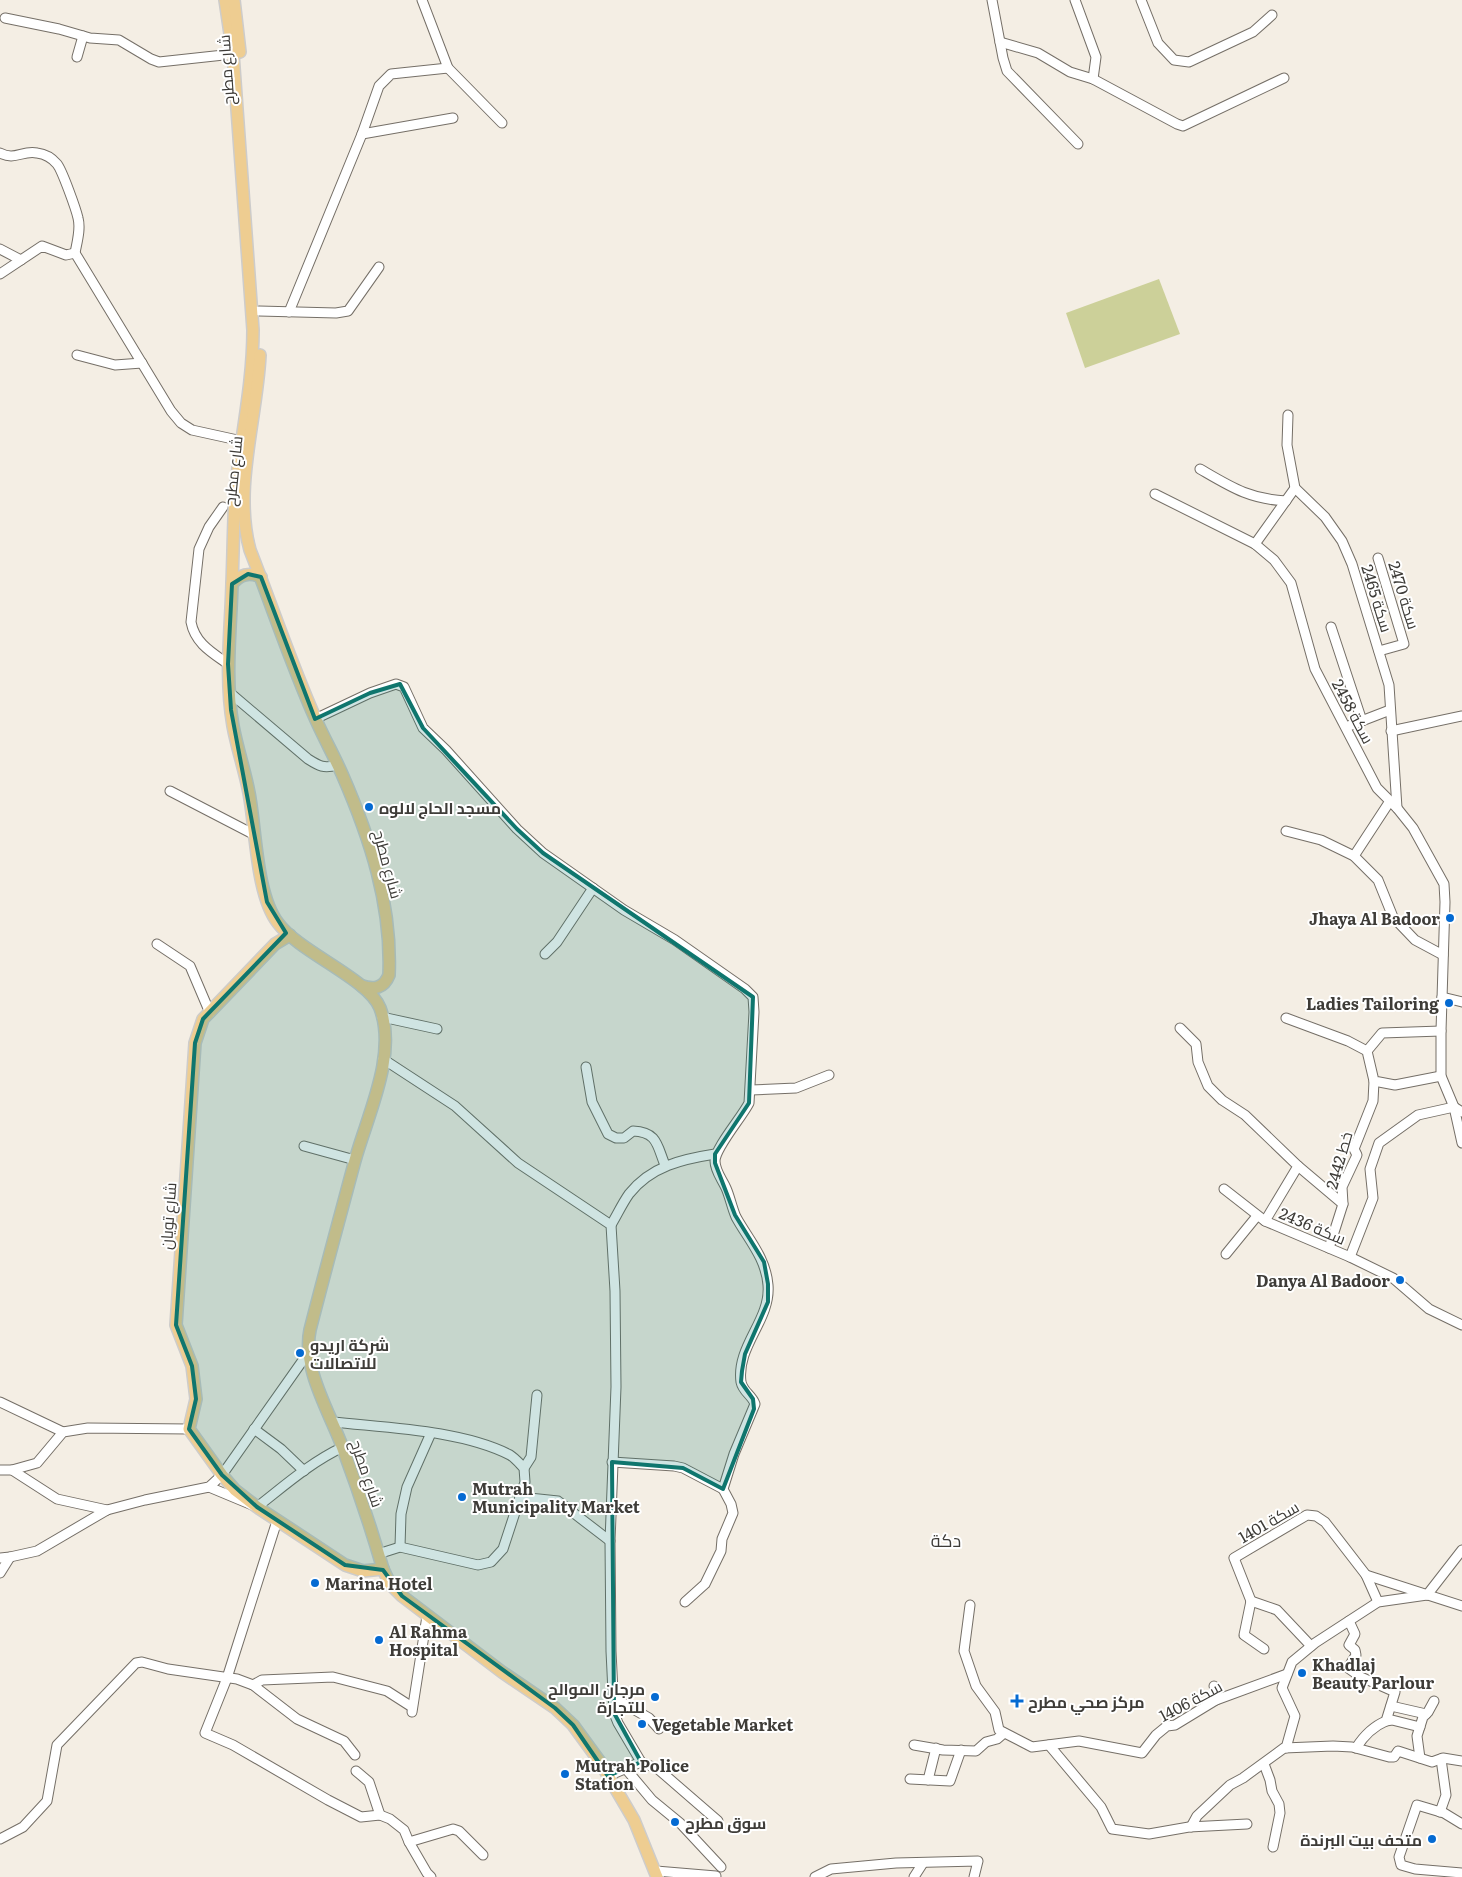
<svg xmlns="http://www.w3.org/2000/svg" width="1462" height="1877" font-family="Literata,Cairo,serif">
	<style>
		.green { fill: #ccd099 }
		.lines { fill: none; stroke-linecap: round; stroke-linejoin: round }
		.minor-casing { stroke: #756f67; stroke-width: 11 }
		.major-casing { stroke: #cdcccb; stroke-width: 14 }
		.minor { stroke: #fff; stroke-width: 9 }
		.major { stroke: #eecd91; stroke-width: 11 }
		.marked { fill: #0f766e; fill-opacity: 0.2; stroke: #0f766e; stroke-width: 4; stroke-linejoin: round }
		.poi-dot { fill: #046ad2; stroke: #fff; stroke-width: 2 }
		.labels { text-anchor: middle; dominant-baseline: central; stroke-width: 4; stroke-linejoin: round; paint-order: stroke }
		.street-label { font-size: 16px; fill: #3e3c38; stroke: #fff }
		.poi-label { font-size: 16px; font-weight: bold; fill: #3e3c38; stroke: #fff; text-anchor: start }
		.neighbourhood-label { font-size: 18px; fill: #3e3c38; stroke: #fff }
	</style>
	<rect width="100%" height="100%" fill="#f4eee4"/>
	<path class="green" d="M1159 279 1180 334 1085 368 1066 313Z"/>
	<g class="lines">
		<g class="minor-casing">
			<g id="minor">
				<path d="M422 0 448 68 502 123"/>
				<path d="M992 0 1003 58 1007 71 1078 144"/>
				<path d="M1075 0 1096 57 1093 79"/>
				<path d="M1141 0 1158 43 1174 60 1189 62 1253 32 1272 15"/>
				<path d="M5 18 59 29 90 38 119 40 151 59 159 62 233 54"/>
				<path d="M1000 42 1038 53 1070 72 1093 79 1177 124 1183 126 1284 78"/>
				<path d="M77 57 83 36"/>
				<path d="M362 134 453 118"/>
				<path d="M0 153C15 161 22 150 37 153 45 154 52 158 57 164 62 170 76 209 78 218 81 229 77 242 75 253"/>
				<path d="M0 249 21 260"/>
				<path d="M0 274 42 246 66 255 75 253 171 411 181 423 192 430 242 441"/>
				<path d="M259 311 336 313 348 311 379 267"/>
				<path d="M289 312 362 134 379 86 391 74 448 68"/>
				<path d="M77 355 115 365 142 363"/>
				<path d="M1288 415 1287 445 1295 488 1325 517 1342 541 1352 564 1389 685 1397 808"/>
				<path d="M1200 469C1231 487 1249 499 1286 501"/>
				<path d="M1155 494 1255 544 1274 560 1291 583 1315 669 1377 788 1397 808 1413 828 1444 884 1445 902 1441 1031V1076L1454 1107 1462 1143"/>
				<path d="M223 507 209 527 199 549 191 622C195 643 211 652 228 664"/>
				<path d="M1255 544 1295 488"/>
				<path d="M1378 558 1404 644 1379 651"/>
				<path d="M1331 627 1362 721"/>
				<path d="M229 692 308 759C319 766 324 769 337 765"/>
				<path d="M315 719 370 693 396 684 404 687 423 728 446 750 517 829 543 853 624 910 675 940 745 989 753 997 754 1012 749 1103C742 1117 715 1148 715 1161 715 1171 722 1179 726 1188 730 1197 732 1208 736 1217 748 1239 766 1258 768 1285 771 1320 736 1346 741 1382 743 1392 752 1395 755 1404L734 1454 723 1489 731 1504 733 1513 722 1539 721 1551 705 1584 685 1602"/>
				<path d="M1346 727 1390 710"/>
				<path d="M1391 731 1462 716"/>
				<path d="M170 791 255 835"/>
				<path d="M1286 831 1321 840 1354 856 1378 880 1393 917 1415 940 1443 955"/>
				<path d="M1354 856 1390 801"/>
				<path d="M157 944 190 966 210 1013"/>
				<path d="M545 954 557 942 593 888"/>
				<path d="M1442 997 1462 1002"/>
				<path d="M382 1017 437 1029"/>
				<path d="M1286 1018 1348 1041 1367 1051 1374 1081 1395 1085 1441 1076"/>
				<path d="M1180 1028 1196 1044 1198 1062 1208 1086 1222 1100 1245 1115 1298 1166 1265 1221 1350 1257 1393 1278 1429 1309 1462 1325"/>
				<path d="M1367 1051 1382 1033 1441 1031"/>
				<path d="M383 1059 455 1106 518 1163 611 1225 615 1291 616 1387 610 1541 611 1651 614 1713 618 1723 641 1762 608 1776"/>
				<path d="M586 1067 592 1102 608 1134 616 1138H624L633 1131C658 1132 657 1146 665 1165"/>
				<path d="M751 1090 796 1088 829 1075"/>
				<path d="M304 1146 355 1160"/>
				<path d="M1298 1166 1343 1204"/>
				<path d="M1224 1189 1265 1221"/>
				<path d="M611 1225C617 1215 622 1204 629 1194 651 1166 683 1159 715 1154"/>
				<path d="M1329 1248 1343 1204 1342 1187 1357 1155 1354 1149 1373 1101 1374 1081"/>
				<path d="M1226 1254 1257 1216"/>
				<path d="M1350 1257 1373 1198 1370 1169 1379 1143 1418 1115 1454 1107 1462 1112"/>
				<path d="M0 1402 63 1432"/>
				<path d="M333 1422C388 1428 461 1430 510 1455 515 1458 520 1464 524 1468L525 1482 503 1549 491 1562 478 1565 400 1547 378 1554"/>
				<path d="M254 1429 281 1449 304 1471"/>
				<path d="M612 1462 674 1466 683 1468 723 1489"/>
				<path d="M524 1468 531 1457 537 1395"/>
				<path d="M0 1470H12L57 1499 107 1510"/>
				<path d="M12 1470 37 1463 63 1432 88 1428 189 1429"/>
				<path d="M209 1487 257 1507C284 1486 311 1462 343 1447"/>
				<path d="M520 1497 558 1501 610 1541"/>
				<path d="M277 1521 227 1678 205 1733 233 1745 328 1800 361 1817 380 1815 390 1819 404 1830 409 1842 427 1873 431 1877"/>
				<path d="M400 1547 401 1514 407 1487 431 1433"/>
				<path d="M0 1558 10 1557 37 1551 107 1510 145 1500 209 1487 222 1475 308 1353"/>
				<path d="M0 1573 10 1557"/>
				<path d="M1366 1575 1462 1606"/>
				<path d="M1427 1595 1462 1550"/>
				<path d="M1251 1601 1234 1558 1307 1515 1316 1516 1325 1522 1366 1575 1378 1602"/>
				<path d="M1251 1601 1277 1610 1311 1646"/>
				<path d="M1251 1601 1244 1635 1264 1649"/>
				<path d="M970 1605 964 1651 976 1686 995 1712 999 1730 1032 1747 1079 1741 1142 1753 1156 1735 1167 1726 1175 1725 1216 1700 1287 1674"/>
				<path d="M1349 1621 1355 1634 1349 1645 1355 1650 1356 1655 1348 1668 1361 1677 1395 1692 1386 1721C1374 1726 1363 1737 1356 1748"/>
				<path d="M253 1685 262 1680 333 1677 387 1691 412 1707"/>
				<path d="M1214 1686 1217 1693 1216 1700"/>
				<path d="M614 1698 649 1718 659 1729"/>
				<path d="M1391 1706 1426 1714"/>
				<path d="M412 1712 427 1616"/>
				<path d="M1386 1721 1392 1720 1420 1727"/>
				<path d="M914 1745 943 1750 976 1751 986 1742 997 1739 1004 1733"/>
				<path d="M1049 1745 1101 1807 1112 1829 1149 1834 1189 1827 1247 1824"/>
				<path d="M1286 1748 1295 1716 1282 1688 1292 1662 1315 1643 1378 1602 1427 1595"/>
				<path d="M1420 1758 1417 1736 1423 1717 1428 1712 1434 1701"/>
				<path d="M641 1762 658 1769 718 1821"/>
				<path d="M1264 1764 1270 1780 1272 1791 1279 1804 1280 1813 1273 1847"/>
				<path d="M626 1769 652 1800 680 1823 721 1867"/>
				<path d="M356 1771 369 1782 380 1815"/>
				<path d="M910 1779 950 1781 961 1750"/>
				<path d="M928 1780 936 1748"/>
				<path d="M1440 1812 1446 1795 1441 1759"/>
				<path d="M1462 1824 1444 1813 1417 1805 1399 1857 1401 1865 1415 1869 1462 1873"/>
				<path d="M1191 1827 1197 1816 1230 1785 1243 1778 1284 1748 1333 1746 1352 1747 1389 1757H1394L1398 1751 1432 1762 1443 1758 1462 1761"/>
				<path d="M0 1839 23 1827 47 1801 57 1745 136 1663 142 1662 168 1669 237 1679 253 1685 297 1719 344 1741 355 1755"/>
				<path d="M409 1842 453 1829 459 1831 483 1855"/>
				<path d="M656 1871 716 1876"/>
				<path d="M815 1877 831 1869 896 1863 978 1861 974 1877"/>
				<path d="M914 1877 923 1863"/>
			</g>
		</g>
		<g class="major-casing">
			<g id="major">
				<path d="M225 0 233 54 253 330C253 386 240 440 235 495 233 533 233 570 231 608 229 647 226 686 233 726 237 748 245 771 249 793 256 829 256 895 278 923 299 952 369 979 380 1008 398 1056 366 1118 354 1164 339 1220 324 1275 310 1330 302 1368 329 1411 342 1446 357 1486 371 1528 383 1569L390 1584 402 1596 502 1672 555 1708 573 1725 600 1762 634 1820 657 1877"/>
				<path d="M234 0 240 52"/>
				<path d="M260 355C257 419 233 488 250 550 272 606 291 664 316 720 324 738 334 756 342 774 370 838 392 904 389 975 384 988 374 990 362 986"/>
				<path d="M232 584C240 574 249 572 261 577"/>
				<path d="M290 935 275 944 203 1019 195 1043 176 1325 192 1366 196 1399 189 1429 222 1475 235 1490 257 1507 345 1565 363 1571 383 1569"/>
			</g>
		</g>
		<use href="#minor" class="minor"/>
		<use href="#major" class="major"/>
	</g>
	<path class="marked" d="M248 574 261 577 315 719 370 693 400 684 423 728 517 829 543 853 753 997 749 1103 715 1154V1163L735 1215 764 1262 768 1284V1302L745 1354 742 1371 741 1382 753 1399 754 1409 723 1489 683 1468 612 1462 614 1713 641 1762 608 1776 573 1725 555 1708 402 1596 383 1570 345 1565 257 1507 222 1475 189 1429 196 1399 192 1366 176 1325 195 1043 203 1019 286 933 267 902 231 710 228 664 232 584Z"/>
	<g class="poi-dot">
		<circle cx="369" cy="807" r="5"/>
		<circle cx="1450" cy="918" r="5"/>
		<circle cx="1449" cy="1003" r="5"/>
		<circle cx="1400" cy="1280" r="5"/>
		<circle cx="300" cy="1353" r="5"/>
		<circle cx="462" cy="1497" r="5"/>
		<circle cx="315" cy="1583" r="5"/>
		<circle cx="379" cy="1640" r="5"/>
		<circle cx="1302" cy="1673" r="5"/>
		<circle cx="655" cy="1697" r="5"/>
		<path d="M1014.5 1693.5h5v5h5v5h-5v5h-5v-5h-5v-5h5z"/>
		<circle cx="642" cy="1724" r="5"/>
		<circle cx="565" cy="1774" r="5"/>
		<circle cx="675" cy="1822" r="5"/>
		<circle cx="1432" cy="1839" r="5"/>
	</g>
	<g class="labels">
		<g class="street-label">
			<text transform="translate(225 70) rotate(-94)">شارع مطرح</text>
			<text transform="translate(232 471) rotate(-84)">شارع مطرح</text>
			<text transform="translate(1405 595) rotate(73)">سكة 2470</text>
			<text transform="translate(1378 598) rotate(73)">سكة 2465</text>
			<text transform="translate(1354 711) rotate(62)">سكة 2458</text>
			<text transform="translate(389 864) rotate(75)">شارع مطرح</text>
			<text transform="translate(1338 1160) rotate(-74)">2442 خط</text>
			<text transform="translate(167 1216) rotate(-86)">شارع تويان</text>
			<text transform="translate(1313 1225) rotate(23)">سكة 2436</text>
			<text transform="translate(368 1473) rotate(71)">شارع مطرح</text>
			<text transform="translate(1268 1521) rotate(-30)">1401 سكة</text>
			<text transform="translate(1190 1700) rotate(-28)">1406 سكة</text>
		</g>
		<g class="poi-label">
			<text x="379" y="807">مسجد الحاج لالوه</text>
			<text x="1440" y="918" text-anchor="end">Jhaya Al Badoor</text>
			<text x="1439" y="1003" text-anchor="end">Ladies Tailoring</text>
			<text x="1390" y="1280" text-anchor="end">Danya Al Badoor</text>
			<text x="310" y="1344">شركة اريدو<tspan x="310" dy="18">للاتصالات</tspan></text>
			<text x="472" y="1488">Mutrah<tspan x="472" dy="18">Municipality Market</tspan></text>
			<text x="325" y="1583">Marina Hotel</text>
			<text x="389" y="1631">Al Rahma<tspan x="389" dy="18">Hospital</tspan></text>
			<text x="1312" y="1664">Khadlaj<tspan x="1312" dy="18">Beauty Parlour</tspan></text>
			<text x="645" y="1688" text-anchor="end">مرجان الموالح<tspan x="645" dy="18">للتجارة</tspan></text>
			<text x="1028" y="1701">مركز صحي مطرح</text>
			<text x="652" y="1724">Vegetable Market</text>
			<text x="575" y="1765">Mutrah Police<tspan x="575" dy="18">Station</tspan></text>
			<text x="685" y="1822">سوق مطرح</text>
			<text x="1422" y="1839" text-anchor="end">متحف بيت البرندة</text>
		</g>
		<g class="neighbourhood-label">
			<text x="946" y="1539">دكة</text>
		</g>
	</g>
</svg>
